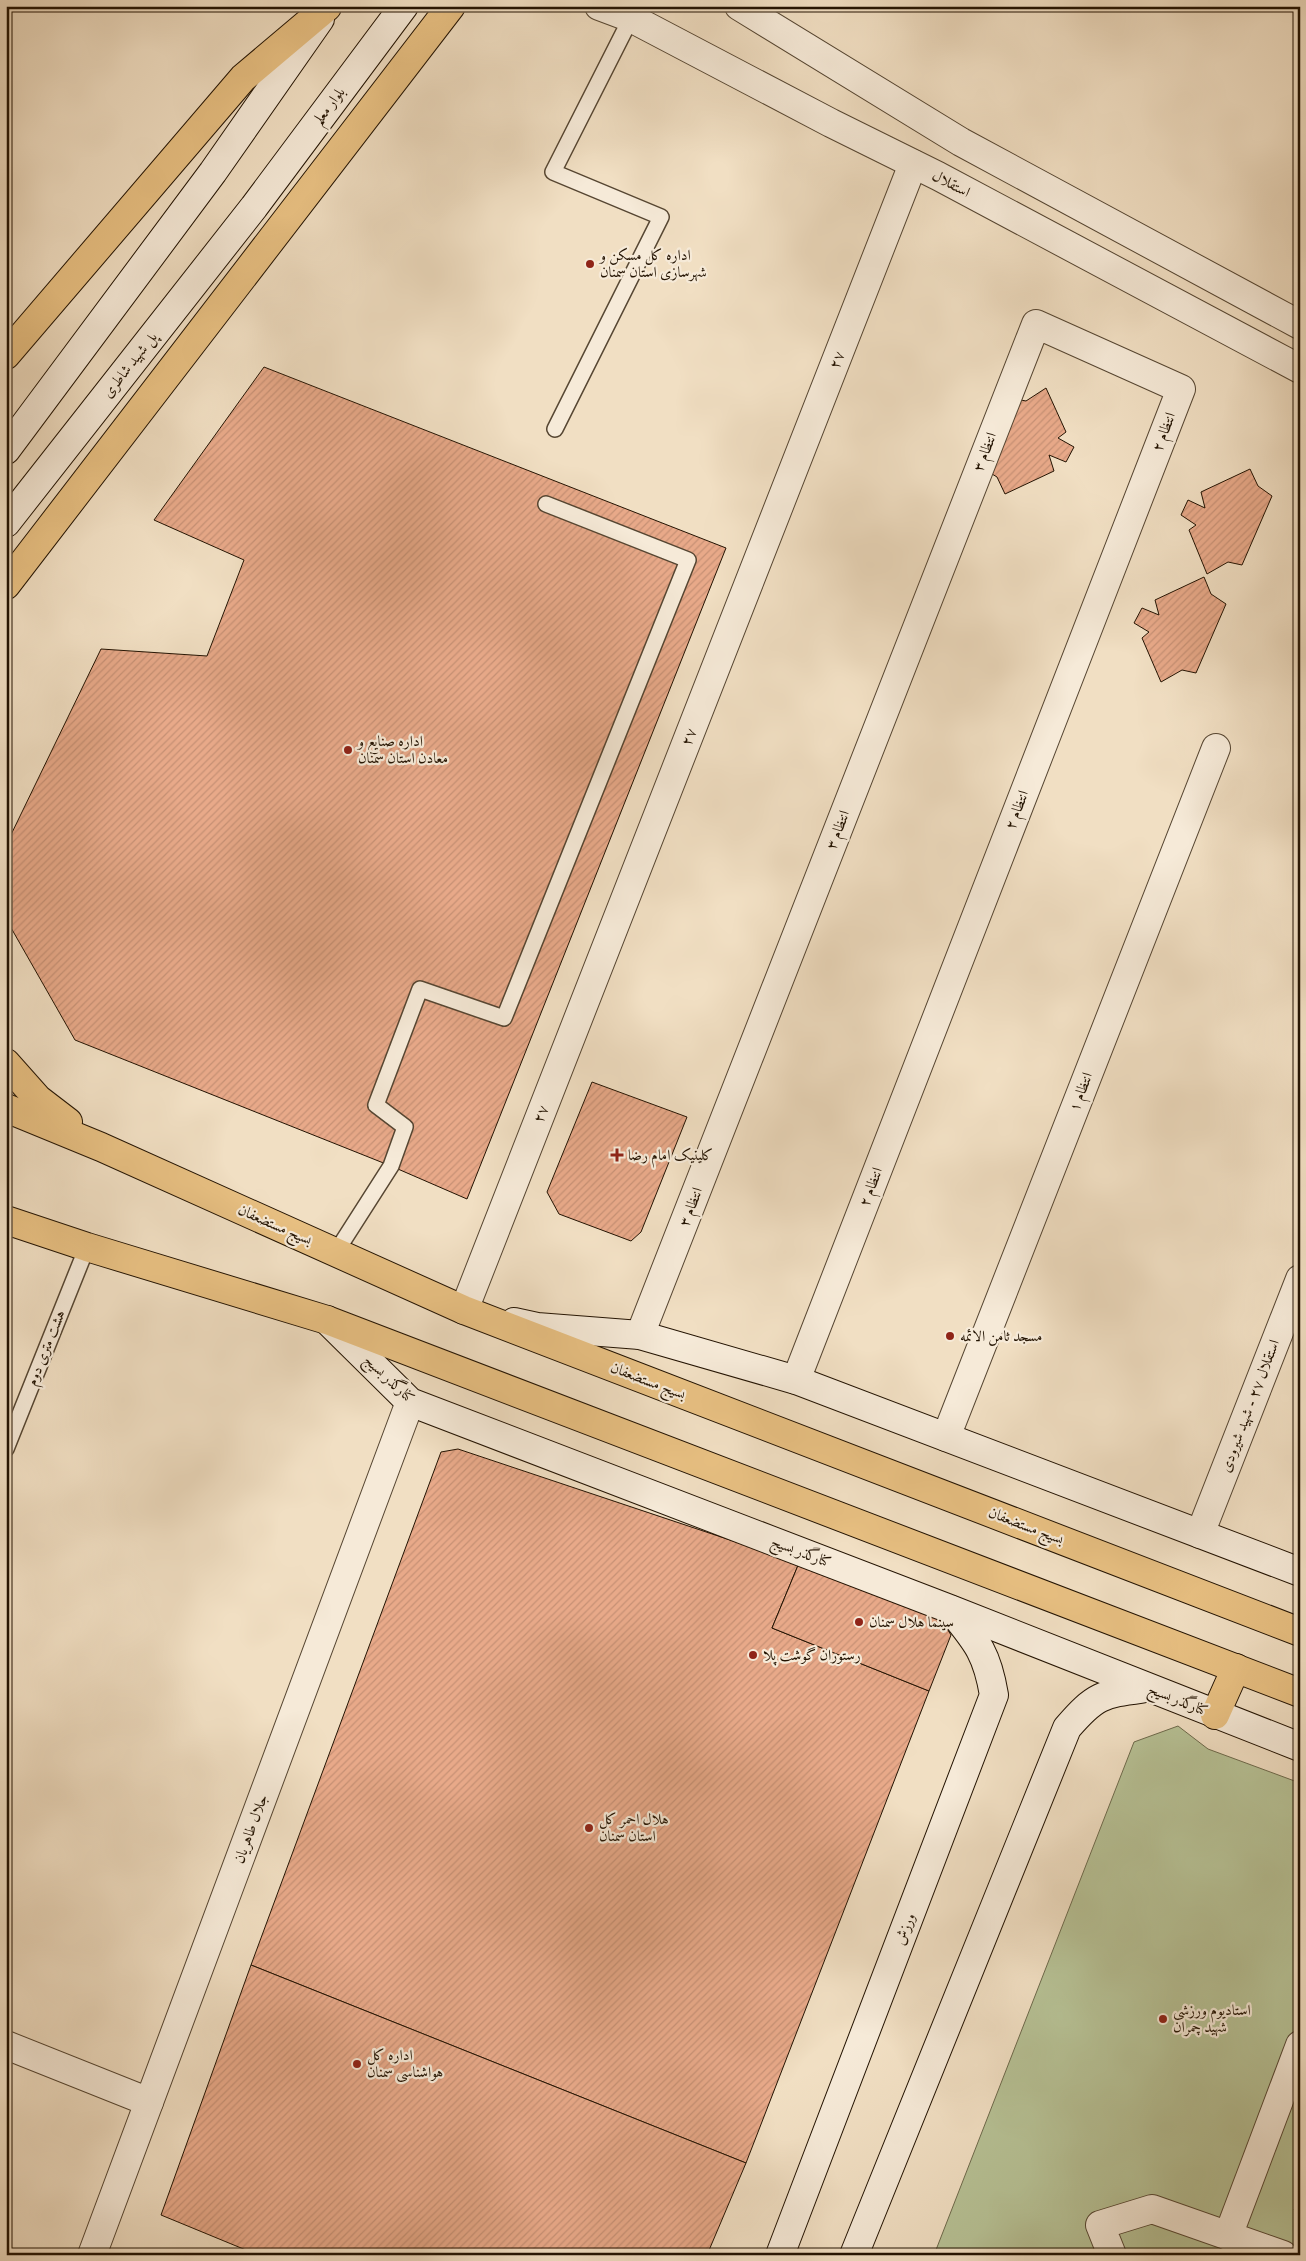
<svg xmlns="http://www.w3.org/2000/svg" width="1306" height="2261" font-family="'IM FELL DW Pica',Amiri,serif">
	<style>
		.pitch { fill: #b7c296; stroke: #6d6a4c }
		.building { fill: url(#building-hatch); stroke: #231302 }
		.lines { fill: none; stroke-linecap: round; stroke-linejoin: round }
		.service-casing { stroke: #564632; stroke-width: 18 }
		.minor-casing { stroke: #564632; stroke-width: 30 }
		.tertiary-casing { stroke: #564632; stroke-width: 30 }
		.secondary-casing { stroke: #231302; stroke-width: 30 }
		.primary-casing { stroke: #231302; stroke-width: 30 }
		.service { stroke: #f6ead8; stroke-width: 15 }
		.minor { stroke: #f6ead8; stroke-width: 28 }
		.tertiary { stroke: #f6ead8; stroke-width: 28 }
		.secondary { stroke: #f6ead8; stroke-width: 28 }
		.primary { stroke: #e8c082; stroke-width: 28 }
		.poi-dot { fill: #8f2418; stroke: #f6ead8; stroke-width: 2 }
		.labels { text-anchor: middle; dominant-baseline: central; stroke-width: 4.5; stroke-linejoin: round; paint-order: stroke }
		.street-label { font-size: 15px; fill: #231302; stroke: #f6ead8 }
		.poi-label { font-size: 15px; fill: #231302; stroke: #f6ead8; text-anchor: start }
	</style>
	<defs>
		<pattern id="building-hatch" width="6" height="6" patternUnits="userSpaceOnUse" patternTransform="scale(1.25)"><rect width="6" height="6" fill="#e8a989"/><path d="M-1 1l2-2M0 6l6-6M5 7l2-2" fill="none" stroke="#c79175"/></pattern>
	</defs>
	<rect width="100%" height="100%" fill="#f1dfc3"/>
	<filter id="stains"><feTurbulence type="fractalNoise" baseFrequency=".004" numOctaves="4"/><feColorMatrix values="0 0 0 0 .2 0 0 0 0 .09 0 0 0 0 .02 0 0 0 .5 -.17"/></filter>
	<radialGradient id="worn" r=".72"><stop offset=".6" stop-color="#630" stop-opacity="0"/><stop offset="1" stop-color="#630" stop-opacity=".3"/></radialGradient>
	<path class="pitch" d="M1178 1726 1208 1749 1300 1783V2255H934L1134 1742Z"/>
	<g class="building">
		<path d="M264 367 726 548 467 1199 391 1166 75 1040 6 919V845L101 649 207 656 244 560 154 520Z"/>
		<path d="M1046 388 1066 432 1058 438 1074 447 1066 462 1049 455 1054 471 1005 494 997 477 982 468 1011 398 1026 401Z"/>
		<path d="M1250 469 1258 486 1272 496 1242 565 1228 562 1207 574 1189 530 1196 525 1181 515 1188 500 1205 508 1201 492Z"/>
		<path d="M1204 577 1211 594 1226 604 1196 673 1182 670 1161 682 1142 638 1149 632 1134 623 1142 608 1159 615 1155 600Z"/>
		<path d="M592 1082 687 1117 641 1232 631 1241 559 1214 547 1192Z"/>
		<path d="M458 1449 799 1563 772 1628 929 1691 746 2163 251 1965 441 1452Z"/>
		<path d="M799 1563 939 1616 951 1635 929 1691 772 1628Z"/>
		<path d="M251 1965 746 2163 707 2255H258L161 2215Z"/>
		<path d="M1300 2196V2212L1294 2210Z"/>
	</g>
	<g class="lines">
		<g class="service-casing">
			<g id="service">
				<path d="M555 429 661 217 553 172 631 18"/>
				<path d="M336 1252 391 1166 405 1127 376 1105 420 989 504 1018 688 560 546 504"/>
				<path d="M6 1449 87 1247"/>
			</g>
		</g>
		<g class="minor-casing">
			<g id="minor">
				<path d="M464 1310 913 164"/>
				<path d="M640 1335 1036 324 1181 389 796 1380"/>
				<path d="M946 1437 1216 748"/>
				<path d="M1200 1534 1300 1279"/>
				<path d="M6 2045 149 2102"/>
				<path d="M1228 2236 1300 2045"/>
				<path d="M92 2255 410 1402"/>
				<path d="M1112 2255 1100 2225 1152 2209 1283 2255"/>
			</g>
		</g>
		<g class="tertiary-casing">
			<g id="tertiary">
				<path d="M599 6 631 18 831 123 938 176 1300 369"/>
				<path d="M739 6 961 142 1300 325"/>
			</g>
		</g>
		<g class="secondary-casing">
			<g id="secondary">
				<path d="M6 450 213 172 320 19"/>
				<path d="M6 523 254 207 404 6"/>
				<path d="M327 1320 410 1402 950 1609 1300 1747"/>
				<path d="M514 1322 537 1327 640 1335 796 1380 1300 1572"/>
				<path d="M780 2255 994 1695C987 1653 977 1642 951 1610"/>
				<path d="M854 2255 1067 1728C1096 1694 1103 1694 1146 1688"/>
			</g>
		</g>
		<g class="primary-casing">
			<g id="primary">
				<path d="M6 355 243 78 327 7"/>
				<path d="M6 585 451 6"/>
				<path d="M6 1063 38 1099 68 1122"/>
				<path d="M6 1108 101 1147 464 1310 1300 1632"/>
				<path d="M6 1220 87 1247 327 1320 1300 1693"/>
				<path d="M1215 1715 1236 1668"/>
			</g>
		</g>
		<use href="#service" class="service"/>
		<use href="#minor" class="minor"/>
		<use href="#tertiary" class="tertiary"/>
		<use href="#secondary" class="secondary"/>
		<use href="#primary" class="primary"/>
	</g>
	<g class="poi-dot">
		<circle cx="590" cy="264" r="5"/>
		<circle cx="348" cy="750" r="5"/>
		<path d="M614.5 1147.5h5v5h5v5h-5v5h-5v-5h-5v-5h5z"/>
		<circle cx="950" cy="1336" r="5"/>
		<circle cx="859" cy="1622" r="5"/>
		<circle cx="753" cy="1655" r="5"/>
		<circle cx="589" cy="1828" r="5"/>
		<circle cx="1163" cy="2019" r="5"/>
		<circle cx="357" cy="2064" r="5"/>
	</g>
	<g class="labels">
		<g class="street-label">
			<text transform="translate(329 106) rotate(-53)">بلوار معلم</text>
			<text transform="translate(951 184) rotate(28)">استقلال</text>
			<text transform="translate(837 360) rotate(-69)">۲۷</text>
			<text transform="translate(130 365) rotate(-52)">پل شهید شاطری</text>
			<text transform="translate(1164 432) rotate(-69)">انتظام ۲</text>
			<text transform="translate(985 452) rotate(-69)">انتظام ۳</text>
			<text transform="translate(689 737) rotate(-69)">۲۷</text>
			<text transform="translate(1017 810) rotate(-69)">انتظام ۲</text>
			<text transform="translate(838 830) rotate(-69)">انتظام ۳</text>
			<text transform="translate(1081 1092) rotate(-69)">انتظام ۱</text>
			<text transform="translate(541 1114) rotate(-69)">۲۷</text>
			<text transform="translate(871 1187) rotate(-69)">انتظام ۲</text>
			<text transform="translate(691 1207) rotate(-69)">انتظام ۳</text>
			<text transform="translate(275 1225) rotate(24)">بسیج مستضعفان</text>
			<text transform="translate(46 1348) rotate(-68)">هشت متری دوم</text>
			<text transform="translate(389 1379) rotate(43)">کنارگذر بسیج</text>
			<text transform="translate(648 1381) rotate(21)">بسیج مستضعفان</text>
			<text transform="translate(1250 1406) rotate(-69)">استقلال ۲۷ - شهید شیرودی</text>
			<text transform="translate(1026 1526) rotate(21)">بسیج مستضعفان</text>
			<text transform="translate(801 1552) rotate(21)">کنارگذر بسیج</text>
			<text transform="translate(1178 1700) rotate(22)">کنارگذر بسیج</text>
			<text transform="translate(251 1829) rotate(-70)">جلال طاهریان</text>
			<text transform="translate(905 1929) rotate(-69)">ورزش</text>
		</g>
		<g class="poi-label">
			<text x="600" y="255">اداره کل مسکن و<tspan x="600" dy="17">شهرسازی استان سمنان</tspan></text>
			<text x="358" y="741">اداره صنایع و<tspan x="358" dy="17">معادن استان سمنان</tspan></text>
			<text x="628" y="1155">کلینیک امام رضا</text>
			<text x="960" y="1336">مسجد ثامن الائمه</text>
			<text x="869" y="1622">سینما هلال سمنان</text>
			<text x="763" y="1655">رستوران گوشت پلا</text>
			<text x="599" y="1819">هلال احمر کل<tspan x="599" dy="17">استان سمنان</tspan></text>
			<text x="1173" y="2010">استادیوم ورزشی<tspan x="1173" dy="17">شهید چمران</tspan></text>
			<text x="367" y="2055">اداره کل<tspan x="367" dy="17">هواشناسی سمنان</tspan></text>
		</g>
	</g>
	<rect width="1306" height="2261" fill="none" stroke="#f1dfc3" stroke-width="25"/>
	<rect x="8" y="8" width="1291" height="2246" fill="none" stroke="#231302" stroke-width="2.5"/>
	<rect x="12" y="12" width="1281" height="2236" fill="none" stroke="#231302"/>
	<rect width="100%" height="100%" filter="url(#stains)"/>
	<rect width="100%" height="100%" fill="url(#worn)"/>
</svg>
